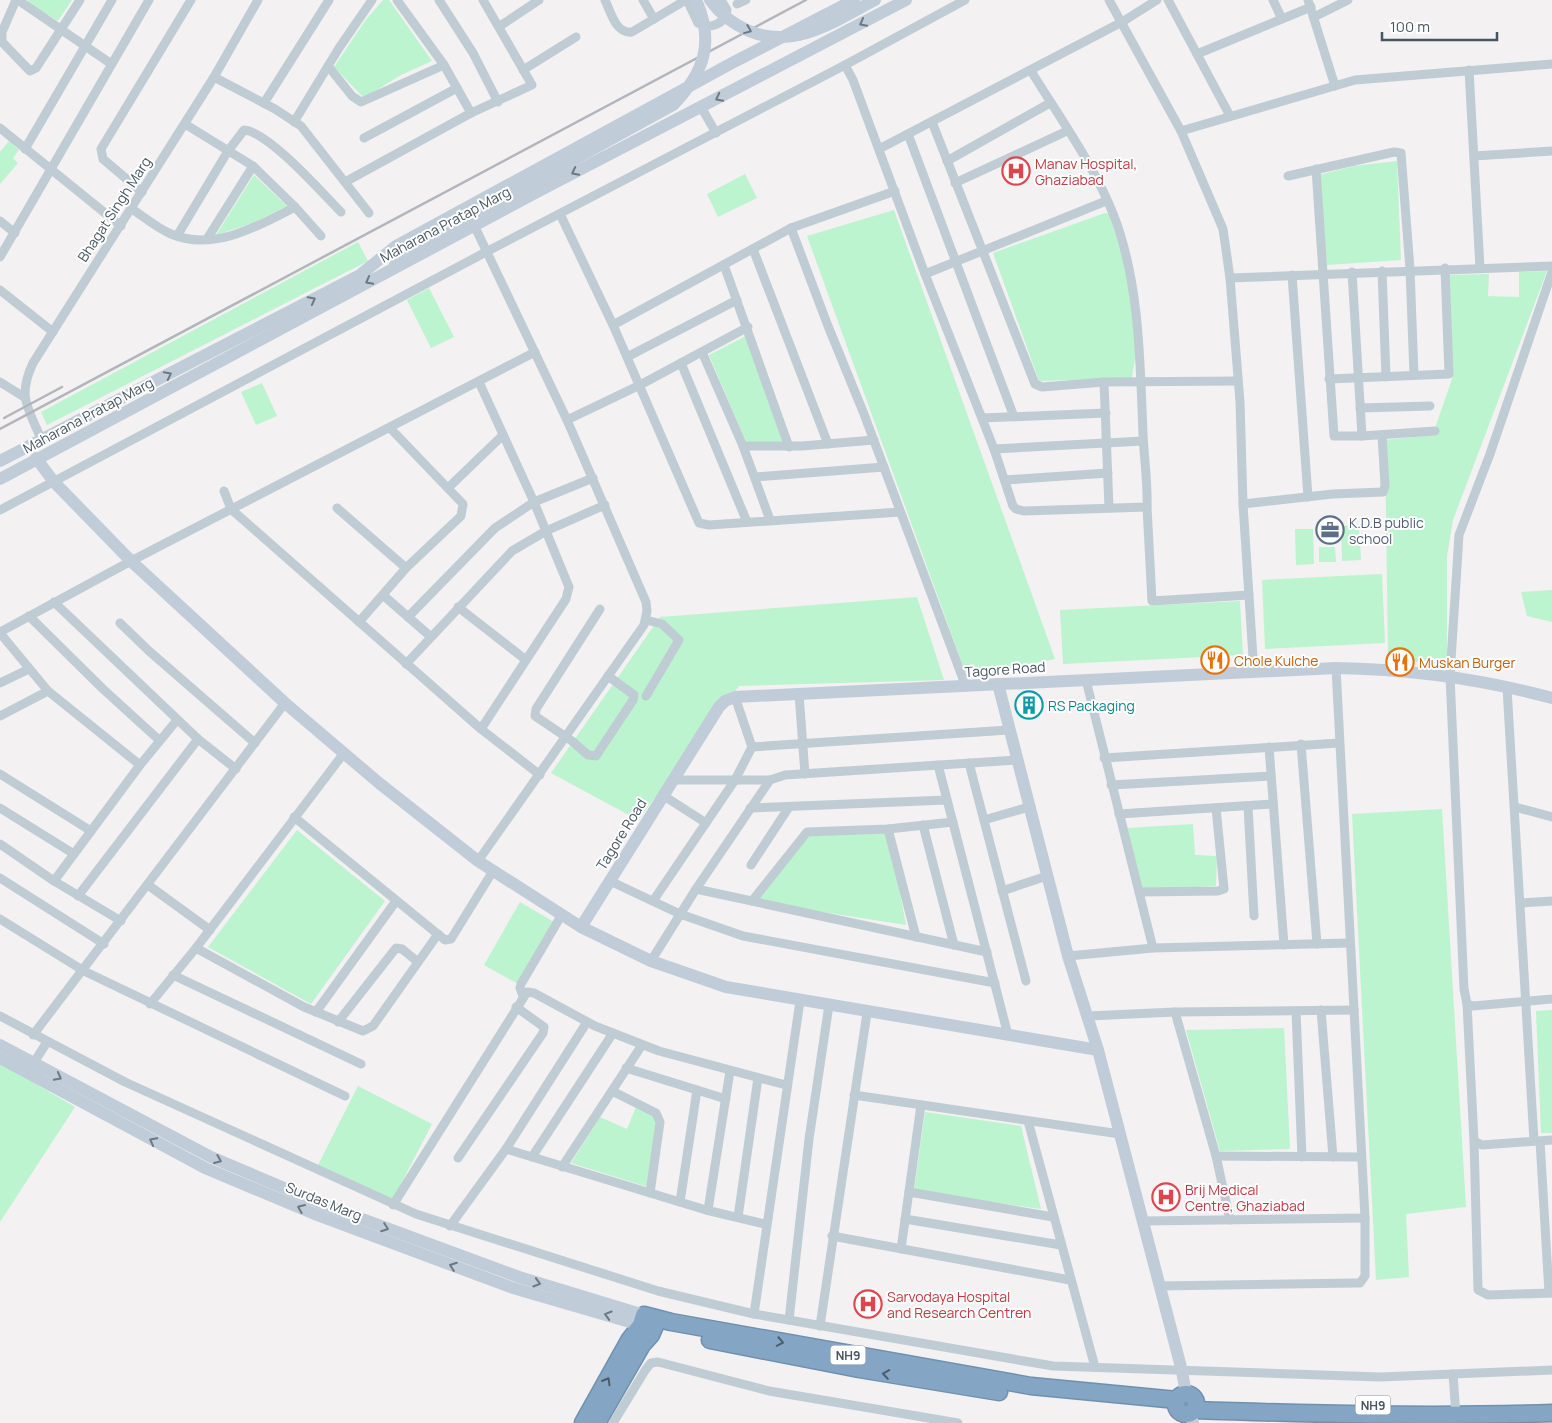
<svg xmlns="http://www.w3.org/2000/svg" width="1552" height="1423" font-family="Manrope,sans-serif">
	<style>
		.green { fill: #bcf4cf }
		.lines { fill: none; stroke-linecap: round; stroke-linejoin: round }
		.highway-casing { stroke: #6f91b0; stroke-width: 19 }
		.street { stroke: #c0ccd4; stroke-width: 9 }
		.secondary { stroke: #c0cdd9; stroke-width: 12 }
		.highway { stroke: #84a6c4; stroke-width: 16 }
		.rail { stroke: #b2b6bc; stroke-width: 2.5 }
		.secondary-bridge { stroke: #c0cdd9; stroke-width: 12 }
		.oneway { stroke: #6b7984 }
		.oneway2 { stroke: #4c5d6a }
		.labels { text-anchor: middle; dominant-baseline: central; stroke-width: 4; stroke-linejoin: round; paint-order: stroke }
		.shield { fill: #fff; stroke: #7e8890; stroke-width: 1 }
		.shield-label { font-size: 12px; font-weight: bold; fill: #465560 }
		.health-label { font-size: 14px; fill: #be3a42; stroke: #fff; text-anchor: start }
		.street-label { font-size: 14px; fill: #465560; stroke: #fff }
		.service-label { font-size: 14px; fill: #4e5e75; stroke: #fff; text-anchor: start }
		.food-label { font-size: 14px; fill: #c56008; stroke: #fff; text-anchor: start }
		.culture-label { font-size: 14px; fill: #0d838f; stroke: #fff; text-anchor: start }
	</style>
	<rect width="100%" height="100%" fill="#f3f1f1"/>
	<g class="green">
		<path d="M28 0H72L58 21 27 3Z"/>
		<path d="M383 0H389L432 61 401 75 364 98 334 67 365 21Z"/>
		<path d="M9 141 19 150 13 158 18 163 0 184V152Z"/>
		<path d="M1397 161 1401 260 1327 265 1319 175 1354 166Z"/>
		<path d="M745 174 757 198 718 217 707 194Z"/>
		<path d="M254 175 287 206 253 223 216 235Z"/>
		<path d="M894 210 1055 659 967 677 807 236Z"/>
		<path d="M1105 213 1109 214 1130 279 1136 351 1132 378 1039 381 993 253Z"/>
		<path d="M358 242 368 261 47 425 41 412Z"/>
		<path d="M1547 271 1453 520 1447 556V666L1388 658 1385 440 1432 435 1435 428 1452 379 1447 275 1489 274 1488 296 1519 297V272Z"/>
		<path d="M429 288 454 337 431 348 407 300Z"/>
		<path d="M746 336 786 444H747L709 355Z"/>
		<path d="M262 383 277 416 256 425 241 392Z"/>
		<path d="M1359 525 1361 560 1342 561 1341 526Z"/>
		<path d="M1295 529H1313L1314 564 1296 565Z"/>
		<path d="M1319 547H1335L1336 562H1319Z"/>
		<path d="M1382 574 1385 643 1265 649 1262 580Z"/>
		<path d="M1552 590V622L1527 616 1521 592Z"/>
		<path d="M917 597 944 680 739 686 638 820 551 773 660 617Z"/>
		<path d="M1240 601 1243 655 1063 664 1060 610Z"/>
		<path d="M1442 809 1466 1207 1406 1214 1409 1277 1376 1280 1352 814Z"/>
		<path d="M1193 824 1195 855 1217 856 1216 886 1140 890 1127 828Z"/>
		<path d="M813 828 888 829 906 925 752 901Z"/>
		<path d="M297 830 385 901 311 1004 208 947Z"/>
		<path d="M520 902 554 922 518 984 484 965Z"/>
		<path d="M1552 1010V1133H1541L1536 1011Z"/>
		<path d="M1284 1028 1290 1149 1220 1151 1186 1030Z"/>
		<path d="M0 1063 75 1107 0 1222Z"/>
		<path d="M358 1086 432 1124 391 1203 318 1165Z"/>
		<path d="M636 1107 656 1117 648 1187 571 1163 600 1117 627 1129Z"/>
		<path d="M925 1112 1021 1126 1041 1209 914 1191Z"/>
	</g>
	<g class="lines">
		<g class="highway-casing">
			<g id="highway">
				<path d="M710 1340 859 1369 999 1392"/>
				<circle cx="1186" cy="1404" r="10"/>
				<path d="M1194 1410C1313 1414 1432 1417 1552 1413"/>
				<path d="M583 1423 630 1339 641 1325 644 1315 671 1322 1031 1386 1177 1400"/>
				<path d="M597 1423 642 1345 651 1335 658 1319"/>
			</g>
		</g>
		<g class="street">
			<path d="M16 0 2 32V42L30 71 36 68 80 0"/>
			<path d="M18 0 110 63"/>
			<path d="M397 0 444 65 471 113"/>
			<path d="M439 0 473 53 498 102"/>
			<path d="M605 0C611 13 616 34 632 32L686 0"/>
			<path d="M643 0 654 19"/>
			<path d="M687 0 698 23C710 30 725 24 727 10L721 0"/>
			<path d="M1109 0 1181 131 1223 229 1230 278 1240 402 1243 504 1254 673"/>
			<path d="M1168 0 1230 116"/>
			<path d="M1273 0 1282 19"/>
			<path d="M1308 0 1335 86"/>
			<path d="M737 4 746 0"/>
			<path d="M1314 17 1348 0"/>
			<path d="M500 26 539 0"/>
			<path d="M1197 54 1311 7"/>
			<path d="M845 65 853 80 925 274 994 449 1013 506 1016 509 1024 511 1147 507C1148 483 1144 458 1143 434 1140 363 1140 284 1114 216 1094 165 1060 118 1031 71"/>
			<path d="M328 66 352 96 361 102 444 65"/>
			<path d="M523 70 576 37"/>
			<path d="M1469 70 1480 268"/>
			<path d="M214 77 275 109 301 126 369 213"/>
			<path d="M264 103 329 0"/>
			<path d="M701 107 716 133"/>
			<path d="M294 122 339 48 372 0"/>
			<path d="M932 122 1035 384 1042 387 1104 382 1237 381"/>
			<path d="M185 124 253 166 295 207 321 236"/>
			<path d="M0 128 121 226"/>
			<path d="M1181 131 1355 80 1552 64"/>
			<path d="M908 134 1014 417"/>
			<path d="M364 138 457 88"/>
			<path d="M25 149 112 0"/>
			<path d="M879 149 1122 22 1157 0"/>
			<path d="M1474 156 1552 151"/>
			<path d="M947 161 1050 103"/>
			<path d="M1316 169 1334 436H1362L1435 431"/>
			<path d="M1288 176 1394 152 1401 153 1410 269 1414 375"/>
			<path d="M345 182 471 113 532 85 483 0"/>
			<path d="M955 183 1067 131"/>
			<path d="M142 192 103 159 101 149 191 0"/>
			<path d="M132 209C144 217 157 228 171 234 214 252 258 226 295 207"/>
			<path d="M560 214 613 325 699 523 709 525 900 512"/>
			<path d="M0 221 15 233"/>
			<path d="M474 225 567 420 646 602 647 611 644 625 478 861"/>
			<path d="M791 228 828 326 864 414 966 687"/>
			<path d="M177 236 228 151 244 130C269 132 322 193 341 212"/>
			<path d="M207 239 253 166"/>
			<path d="M753 249 828 444"/>
			<path d="M0 257 149 0"/>
			<path d="M724 265 789 447"/>
			<path d="M1382 271 1386 377"/>
			<path d="M1352 272 1362 436"/>
			<path d="M1552 272 1490 454 1459 535 1450 676 1464 989 1467 1004 1473 1006 1552 999"/>
			<path d="M925 274 1106 201"/>
			<path d="M1292 275 1308 497"/>
			<path d="M1230 278 1552 266"/>
			<path d="M0 290 53 332"/>
			<path d="M613 325 791 228 895 191"/>
			<path d="M702 352 743 446H802L874 440"/>
			<path d="M627 357 737 300"/>
			<path d="M681 363 747 522"/>
			<path d="M1329 379 1449 374 1445 268"/>
			<path d="M0 382 24 397"/>
			<path d="M479 382 534 502 569 587 566 599 481 729"/>
			<path d="M1104 382 1109 508"/>
			<path d="M1360 408 1430 406"/>
			<path d="M982 418 1106 413"/>
			<path d="M567 420 640 385 748 327"/>
			<path d="M41 439C28 407 17 397 33 363L214 77 258 0"/>
			<path d="M743 446 770 520"/>
			<path d="M994 449 1143 441"/>
			<path d="M755 477 884 467"/>
			<path d="M1005 480 1108 473"/>
			<path d="M448 488 503 435"/>
			<path d="M224 491 231 509 481 729 540 775"/>
			<path d="M1243 504 1333 494 1383 492 1385 486 1382 435"/>
			<path d="M1147 507 1152 601 1249 595"/>
			<path d="M337 508 406 568"/>
			<path d="M0 510 486 252 845 65 965 0"/>
			<path d="M383 595 431 637"/>
			<path d="M54 602 198 739 236 769"/>
			<path d="M458 607 526 660"/>
			<path d="M600 609 536 709 535 716 572 741 588 755 596 756 633 700 634 695 608 676"/>
			<path d="M29 616 103 689 159 740"/>
			<path d="M408 617 495 528 534 502 593 478"/>
			<path d="M359 622 406 568 461 516 463 504 390 428"/>
			<path d="M120 623 149 651 255 743"/>
			<path d="M0 632 131 561 535 352"/>
			<path d="M0 633 48 691 140 765"/>
			<path d="M406 664 512 551 546 531 605 505"/>
			<path d="M1086 680 1153 948"/>
			<path d="M0 683 29 669"/>
			<path d="M1507 688 1534 1141"/>
			<path d="M799 694 805 774"/>
			<path d="M646 696 679 640 662 624 646 620"/>
			<path d="M735 697 752 747"/>
			<path d="M0 716 48 691"/>
			<path d="M1301 744 1317 944"/>
			<path d="M1269 747 1284 945"/>
			<path d="M1104 758 1339 743"/>
			<path d="M969 763 1026 981"/>
			<path d="M938 765 1008 1035"/>
			<path d="M0 774 91 831"/>
			<path d="M673 780H770"/>
			<path d="M1111 785 1271 776"/>
			<path d="M664 796 706 823"/>
			<path d="M1248 806 1254 916"/>
			<path d="M1515 807 1552 817"/>
			<path d="M0 808 74 854"/>
			<path d="M750 808 947 800"/>
			<path d="M1119 814 1273 804"/>
			<path d="M294 817 445 940 451 939 493 871"/>
			<path d="M984 820 1029 807"/>
			<path d="M923 825 954 945"/>
			<path d="M888 829 916 937"/>
			<path d="M0 844 54 881 121 921"/>
			<path d="M751 865 789 807"/>
			<path d="M0 878 104 944"/>
			<path d="M54 881 140 765 177 720"/>
			<path d="M610 881 680 914 743 936 995 983"/>
			<path d="M148 885 210 930"/>
			<path d="M696 889 987 952"/>
			<path d="M1002 891 1047 876"/>
			<path d="M1139 892 1218 891 1224 889 1216 808"/>
			<path d="M78 896 198 739"/>
			<path d="M653 901 735 780 752 747 1009 730"/>
			<path d="M752 901 807 832 888 829 953 822"/>
			<path d="M1521 903 1552 901"/>
			<path d="M0 919 84 971 345 1096"/>
			<path d="M196 948 304 1007 363 1031 373 1026 438 934"/>
			<path d="M1068 956 1153 948 1350 943"/>
			<path d="M651 961 696 889 770 780 785 775 1017 760"/>
			<path d="M173 975 361 1064"/>
			<path d="M523 996 520 988 521 984 561 916"/>
			<path d="M150 1004 196 948 344 753"/>
			<path d="M1467 1004 1474 1141 1482 1145 1552 1140"/>
			<path d="M1321 1010 1333 1157"/>
			<path d="M1296 1011 1302 1157"/>
			<path d="M316 1012 396 901"/>
			<path d="M1175 1012 1216 1156 1230 1220"/>
			<path d="M0 1016 125 1082 416 1214 658 1291 754 1314 1053 1366 1380 1377 1552 1370"/>
			<path d="M1088 1016 1175 1012 1354 1010"/>
			<path d="M338 1022 396 948 402 949 418 962"/>
			<path d="M33 1035 285 703"/>
			<path d="M33 1064 47 1042"/>
			<path d="M626 1068 726 1099"/>
			<path d="M612 1091 656 1113 660 1122 650 1193"/>
			<path d="M854 1095 1120 1134"/>
			<path d="M1028 1121 1095 1367"/>
			<path d="M1474 1141 1478 1290 1488 1295 1552 1293"/>
			<path d="M1540 1141 1549 1293"/>
			<path d="M506 1149 706 1210 765 1224"/>
			<path d="M1216 1156 1361 1157"/>
			<path d="M532 1157 613 1033"/>
			<path d="M458 1158 543 1033 544 1027 516 1007"/>
			<path d="M562 1167 642 1045"/>
			<path d="M909 1192 1053 1217"/>
			<path d="M680 1202 697 1090"/>
			<path d="M393 1205 527 992 534 993 595 1026 659 1051 786 1085"/>
			<path d="M708 1210 730 1071"/>
			<path d="M738 1217 758 1078"/>
			<path d="M905 1219 1061 1245"/>
			<path d="M1144 1221 1365 1218"/>
			<path d="M450 1226 506 1149 587 1022"/>
			<path d="M832 1236 1070 1280"/>
			<path d="M901 1249 921 1105"/>
			<path d="M1160 1286 1355 1283H1360L1365 1276V1218L1336 668"/>
			<path d="M754 1314 800 1001"/>
			<path d="M789 1320 809 1139 829 1005"/>
			<path d="M820 1326 867 1013"/>
			<path d="M1453 1374 1456 1416"/>
			<path d="M613 1423 646 1369 651 1363 658 1362 769 1391 958 1423"/>
		</g>
		<g class="secondary">
			<path d="M36 458 54 482 131 561 285 703 379 783 478 861 581 927 651 961 726 987 1098 1050"/>
			<path d="M0 461 360 275 396 246 732 63 854 0"/>
			<path d="M0 479 537 192 906 0"/>
			<path d="M998 684 1068 956 1098 1050 1182 1371 1186 1394"/>
			<path d="M581 927 719 707 725 701 735 697 1336 668C1409 669 1481 679 1552 698"/>
			<path d="M0 1045 211 1157 324 1205 519 1277 644 1315"/>
			<path d="M0 1058 205 1168 317 1215 513 1288 647 1327"/>
			<path d="M1190 1413 1193 1423"/>
		</g>
		<use href="#highway" class="highway"/>
		<g class="rail">
			<path d="M4 418 62 387"/>
			<path d="M0 429 806 0"/>
		</g>
		<g class="secondary-bridge">
			<path d="M710 0C720 14 733 24 749 31 795 50 835 21 875 0"/>
			<path d="M393 259 673 105C704 73 715 42 696 0"/>
		</g>
	</g>
	<defs><path id="oneway-chevron" d="M-2-3.5L2.5 0L-2 3.5" fill="none" stroke-width="1.6" stroke-linecap="round" stroke-linejoin="round" transform="scale(1.25)"/></defs>
	<g class="oneway">
		<use href="#oneway-chevron" transform="translate(863 23) rotate(152)"/>
		<use href="#oneway-chevron" transform="translate(748 30) rotate(22)"/>
		<use href="#oneway-chevron" transform="translate(719 98) rotate(153)"/>
		<use href="#oneway-chevron" transform="translate(575 172) rotate(153)"/>
		<use href="#oneway-chevron" transform="translate(369 281) rotate(152)"/>
		<use href="#oneway-chevron" transform="translate(312 300) rotate(-28)"/>
		<use href="#oneway-chevron" transform="translate(168 375) rotate(-27)"/>
		<use href="#oneway-chevron" transform="translate(58 1077) rotate(28)"/>
		<use href="#oneway-chevron" transform="translate(153 1141) rotate(-152)"/>
		<use href="#oneway-chevron" transform="translate(218 1160) rotate(23)"/>
		<use href="#oneway-chevron" transform="translate(301 1208) rotate(-157)"/>
		<use href="#oneway-chevron" transform="translate(385 1228) rotate(20)"/>
		<use href="#oneway-chevron" transform="translate(453 1266) rotate(-160)"/>
		<use href="#oneway-chevron" transform="translate(537 1283) rotate(17)"/>
		<use href="#oneway-chevron" transform="translate(608 1315) rotate(-164)"/>
	</g>
	<g class="oneway2">
		<use href="#oneway-chevron" transform="translate(780 1342) rotate(11)"/>
		<use href="#oneway-chevron" transform="translate(886 1374) rotate(-171)"/>
		<use href="#oneway-chevron" transform="translate(607 1381) rotate(-60)"/>
	</g>
	<defs>
		<g id="hospital-ring" transform="scale(1.4375)"><circle r="9.5" fill="#fff" stroke="#e0444e" stroke-width="1.5"/><path d="M-5-5h3v3.5h4V-5h3V5h-3V1.5h-4V5h-3Z" fill="#e0444e"/></g>
		<g id="office-ring" transform="scale(1.4375)"><circle r="9.5" fill="#fff" stroke="#5c6f8a" stroke-width="1.5"/><path d="M-6-3h4V-5.5h4V-3h4V5H-6ZM-1-4.5V-3h2v-1.5ZM-6 0V1H6V0Z" fill="#5c6f8a"/></g>
		<g id="restaurant-ring" transform="scale(1.4375)"><circle r="9.5" fill="#fff" stroke="#e8710a" stroke-width="1.5"/><path d="M-5-6h1v4h1v-4h1v4h1v-4h1v5L-1.5 .5V6h-2V.5L-5-1ZM5-6V6H3V1.5H1.5Q1.5-4 5-6Z" fill="#e8710a"/></g>
		<g id="building-ring" transform="scale(1.4375)"><circle r="9.5" fill="#fff" stroke="#0f9aa8" stroke-width="1.5"/><path d="M-4-6H4V6H1V3H-1V6H-4ZM-2.5-4.3h1.7v1.8h-1.7ZM.8-4.3h1.7v1.8H.8ZM-2.5-1h1.7V.8h-1.7ZM.8-1h1.7V.8H.8Z" fill="#0f9aa8"/></g>
	</defs>
	<g fill-rule="evenodd">
		<use href="#hospital-ring" x="1016" y="171"/>
		<use href="#office-ring" x="1330" y="530"/>
		<use href="#restaurant-ring" x="1215" y="660"/>
		<use href="#restaurant-ring" x="1400" y="662"/>
		<use href="#building-ring" x="1029" y="705"/>
		<use href="#hospital-ring" x="1166" y="1197"/>
		<use href="#hospital-ring" x="868" y="1304"/>
	</g>
	<g class="labels">
		<g class="shield">
			<rect x="830.5" y="1345.5" width="35" height="19" rx="4"/>
			<rect x="1355.5" y="1395.5" width="35" height="19" rx="4"/>
		</g>
		<g class="shield-label">
			<text x="848" y="1355">NH9</text>
			<text x="1373" y="1405">NH9</text>
		</g>
		<g class="health-label">
			<text x="1035" y="163">Manav Hospital,<tspan x="1035" dy="16">Ghaziabad</tspan></text>
			<text x="1185" y="1189">Brij Medical<tspan x="1185" dy="16">Centre, Ghaziabad</tspan></text>
			<text x="887" y="1296">Sarvodaya Hospital<tspan x="887" dy="16">and Research Centren</tspan></text>
		</g>
		<g class="street-label">
			<text transform="translate(114 209) rotate(-57)">Bhagat Singh Marg</text>
			<text transform="translate(445 224) rotate(-28)">Maharana Pratap Marg</text>
			<text transform="translate(88 415) rotate(-28)">Maharana Pratap Marg</text>
			<text transform="translate(1005 669) rotate(-4)">Tagore Road</text>
			<text transform="translate(621 834) rotate(-58)">Tagore Road</text>
			<text transform="translate(324 1201) rotate(22)">Surdas Marg</text>
		</g>
		<g class="service-label">
			<text x="1349" y="522">K.D.B public<tspan x="1349" dy="16">school</tspan></text>
		</g>
		<g class="food-label">
			<text x="1234" y="660">Chole Kulche</text>
			<text x="1419" y="662">Muskan Burger</text>
		</g>
		<g class="culture-label">
			<text x="1048" y="705">RS Packaging</text>
		</g>
	</g>
	<path d="M1382 32v8h115v-8" fill="none" stroke="#465560" stroke-width="2.5"/>
	<text x="1390" y="32" font-size="15" fill="#465560" stroke="#ffffff" stroke-width="4" paint-order="stroke">100 m</text>
</svg>
